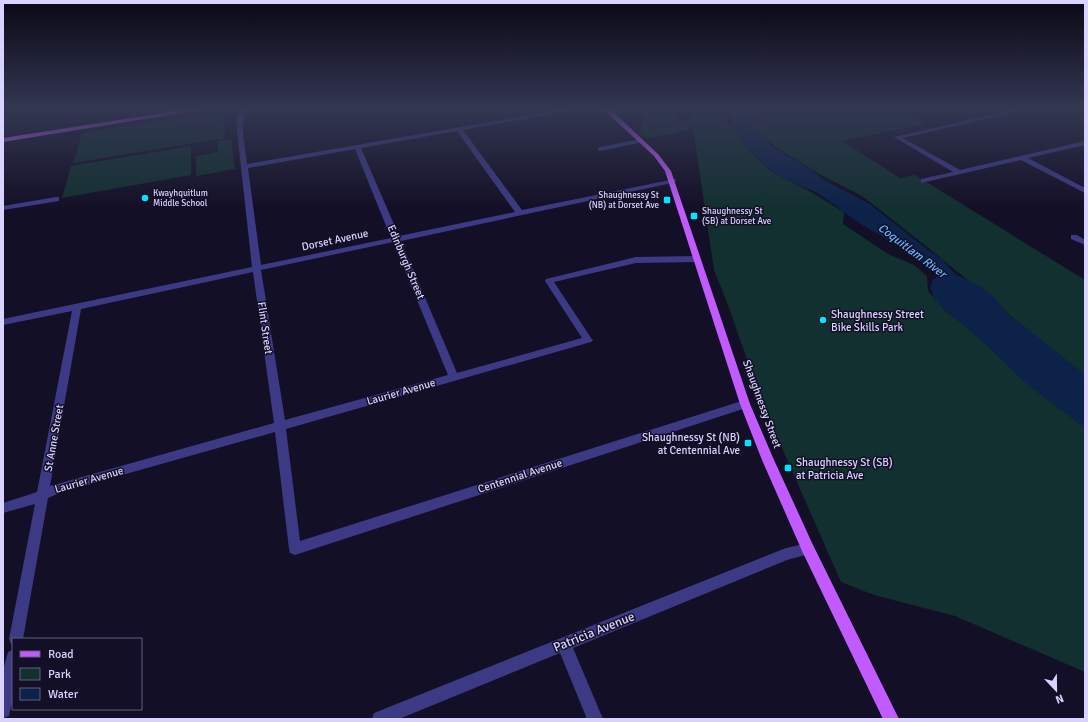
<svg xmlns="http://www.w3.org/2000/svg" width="1088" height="722" font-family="Signika,sans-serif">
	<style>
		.green { fill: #12302f }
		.water { fill: #0c2248 }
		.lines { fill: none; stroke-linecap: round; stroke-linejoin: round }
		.minor { fill: #3d3a85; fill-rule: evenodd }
		.major { fill: #c25bff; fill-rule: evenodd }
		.poi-dot { fill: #00e5ff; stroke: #130f26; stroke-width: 1.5 }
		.labels { text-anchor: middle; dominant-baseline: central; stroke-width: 3; stroke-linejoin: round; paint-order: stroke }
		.far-poi-label { font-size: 9px; fill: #d9d4ff; stroke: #130f26; text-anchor: start }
		.street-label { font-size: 11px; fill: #d9d4ff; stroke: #130f26 }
		.poi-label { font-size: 11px; fill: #d9d4ff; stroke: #130f26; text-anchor: start }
		.water-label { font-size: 12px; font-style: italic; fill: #62b6ff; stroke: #130f26 }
		.near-street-label { font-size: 13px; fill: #d9d4ff; stroke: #130f26 }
	</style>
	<rect width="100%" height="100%" fill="#130f26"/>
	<g class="green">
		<path d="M649 108H681L676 117 680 121 692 119 690 108H727L725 112 729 115 726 125 732 127 748 150 772 172 809 191 844 212 843 224 888 254 914 265 927 276 928 291 945 310 1029 377 1085 424V672L955 616 874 595 841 582 763 405 728 305 714 270 693 128 673 134 646 138 639 133Z"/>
		<path d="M771 108H896L926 124 842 141 900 178 915 175 1085 280V377L931 250 862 196 823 176 777 148 759 132 756 125 760 119 759 117Z"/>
		<path d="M223 112 225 138 73 163 82 133Z"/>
		<path d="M231 139 235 169 196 176V156L218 152V141Z"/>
		<path d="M191 146V175L62 198 71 166Z"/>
	</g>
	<path class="water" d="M734 108H757L755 112 759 119 755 125 758 131 773 147 813 171 822 179 870 204 927 249 943 260 955 274 979 286 994 297 1008 314 1077 368 1085 375V428L1028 385 983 342 941 306 934 298 930 287 933 280 939 275 937 273 905 250 859 223 818 193 782 178 774 172 748 150 736 133 732 121Z"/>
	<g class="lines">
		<g class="minor">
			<path d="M241 108H247C239 125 245 145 247 164L570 108H585L463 130 522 210 675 179 676 181 672 183 401 241 457 373 582 338 545 281 546 279 636 257 697 256 701 259 697 262 636 263 554 282 591 338 593 340 591 342 286 429 300 541 745 400 749 401 750 404 749 407 295 555 290 553 289 549 275 432 62 492 48 498 23 639H13V645L11 644 9 639 35 504 3 513V503L37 492 72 311 3 325V319L252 267 237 131V117ZM457 131 515 212 399 236 361 148ZM355 149 391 238 261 265 248 168ZM393 242 448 375 285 420 261 270ZM253 272 274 423 50 486 81 309Z"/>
			<path d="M1021 108H1034L903 138 960 170 1085 141V145L1028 158 1085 188V193L1021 160 921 183V179L953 172 894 137Z"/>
			<path d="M641 139 643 140V142L600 151 597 149 600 147Z"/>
			<path d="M56 197H59V201L3 210V206Z"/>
			<path d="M1071 235H1077L1085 240V245L1071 239Z"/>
			<path d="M808 543 813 545 814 549 813 553 787 560 573 648 603 719H587L560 653 399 719H372L374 713 786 548Z"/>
			<path d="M13 650V698L9 716 3 718V670L8 652Z"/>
		</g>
		<g class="major">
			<path d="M195 108H212L3 142V138Z"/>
			<path d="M602 108H609L658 154 671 171 750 404 774 460 813 545 899 719H883L803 553 762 460 740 404 665 171 654 156Z"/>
		</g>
	</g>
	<linearGradient id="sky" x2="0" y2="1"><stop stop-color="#0a0815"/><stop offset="0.52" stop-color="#333752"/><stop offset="1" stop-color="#333752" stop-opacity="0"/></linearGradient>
	<rect width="1088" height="209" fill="url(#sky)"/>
	<g class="poi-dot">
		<circle cx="145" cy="198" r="4"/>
		<rect x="663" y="196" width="8" height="8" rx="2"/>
		<rect x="690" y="212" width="8" height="8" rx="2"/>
		<circle cx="823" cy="320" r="4"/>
		<rect x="744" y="439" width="8" height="8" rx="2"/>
		<rect x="784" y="464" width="8" height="8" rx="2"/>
	</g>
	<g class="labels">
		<g class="far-poi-label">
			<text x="153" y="193">Kwayhquitlum<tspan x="153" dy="10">Middle School</tspan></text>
			<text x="659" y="195" text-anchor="end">Shaughnessy St<tspan x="659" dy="10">(NB) at Dorset Ave</tspan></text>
			<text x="702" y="211">Shaughnessy St<tspan x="702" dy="10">(SB) at Dorset Ave</tspan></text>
		</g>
		<g class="street-label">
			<text transform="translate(335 240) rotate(-12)">Dorset Avenue</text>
			<text transform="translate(406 262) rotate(67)">Edinburgh Street</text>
			<text transform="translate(265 328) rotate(82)">Flint Street</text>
			<text transform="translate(401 392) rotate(-16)">Laurier Avenue</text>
			<text transform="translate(762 404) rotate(70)">Shaughnessy Street</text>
			<text transform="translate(54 438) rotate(-80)">St Anne Street</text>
			<text transform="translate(520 476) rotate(-18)">Centennial Avenue</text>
			<text transform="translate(89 480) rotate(-16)">Laurier Avenue</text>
		</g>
		<g class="poi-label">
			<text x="831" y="314">Shaughnessy Street<tspan x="831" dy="13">Bike Skills Park</tspan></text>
			<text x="740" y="437" text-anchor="end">Shaughnessy St (NB)<tspan x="740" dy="13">at Centennial Ave</tspan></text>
			<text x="796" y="462">Shaughnessy St (SB)<tspan x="796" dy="13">at Patricia Ave</tspan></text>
		</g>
		<g class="water-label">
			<text transform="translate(912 251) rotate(37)">Coquitlam River</text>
		</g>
		<g class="near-street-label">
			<text transform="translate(594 632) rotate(-22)">Patricia Avenue</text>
		</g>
	</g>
	<rect width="1088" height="722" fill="none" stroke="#d9d4ff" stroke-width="8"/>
	<rect x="12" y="638" width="130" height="72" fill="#130f26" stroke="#625e7d"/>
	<rect x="20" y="651" width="20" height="6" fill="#c25bff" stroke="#625e7d"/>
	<text x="48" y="658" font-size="12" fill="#d9d4ff">Road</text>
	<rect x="20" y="668" width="20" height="12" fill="#12302f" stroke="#625e7d"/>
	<text x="48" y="678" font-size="12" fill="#d9d4ff">Park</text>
	<rect x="20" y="688" width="20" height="12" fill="#0c2248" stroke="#625e7d"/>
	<text x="48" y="698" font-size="12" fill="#d9d4ff">Water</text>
	<g transform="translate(1056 690) rotate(158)" stroke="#130f26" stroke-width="3" paint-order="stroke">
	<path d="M0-3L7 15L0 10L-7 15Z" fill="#d9d4ff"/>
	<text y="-6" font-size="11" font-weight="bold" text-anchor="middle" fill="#d9d4ff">N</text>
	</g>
</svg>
